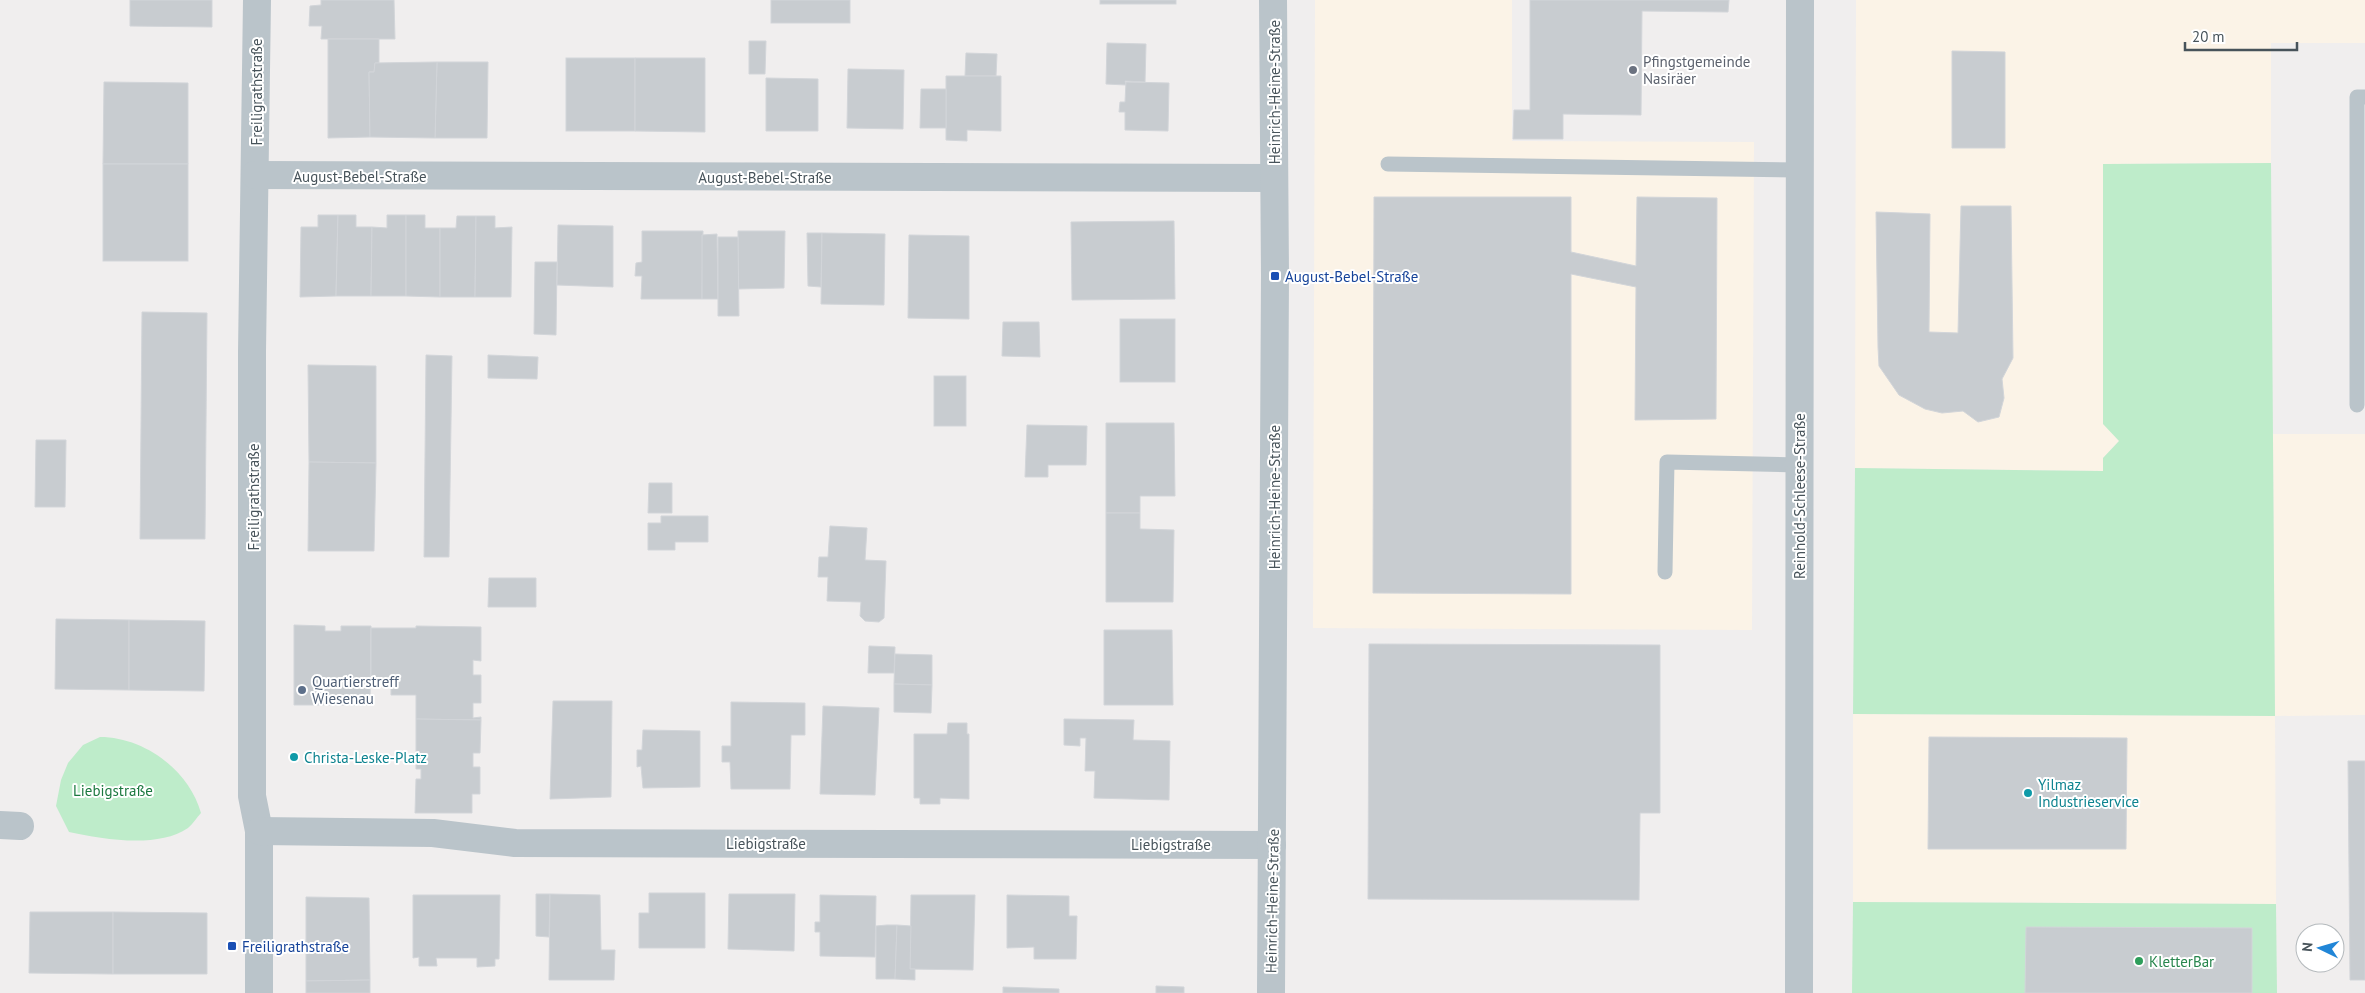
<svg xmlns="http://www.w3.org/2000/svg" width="2365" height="993" font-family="'PT Sans',sans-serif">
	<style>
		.commercial { fill: #fbf3e7 }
		.green { fill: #beecca }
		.building { fill: #c8ccd0; stroke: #d2d5d9 }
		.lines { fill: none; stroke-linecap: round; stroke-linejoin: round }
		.lane { stroke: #bac4ca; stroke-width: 15 }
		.street { stroke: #bac4ca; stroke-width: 28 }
		.worship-dot { fill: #6b7280; stroke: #fff; stroke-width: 2 }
		.transit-dot { fill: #1a4fb4; stroke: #fff; stroke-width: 2 }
		.service-dot { fill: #5c6f8a; stroke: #fff; stroke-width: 2 }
		.culture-dot { fill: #0f9aa8; stroke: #fff; stroke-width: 2 }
		.leisure-dot { fill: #2e9e5b; stroke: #fff; stroke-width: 2 }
		.labels { text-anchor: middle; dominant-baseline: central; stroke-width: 4; stroke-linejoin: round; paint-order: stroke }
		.worship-label { font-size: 15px; fill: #5b616d; stroke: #fff; text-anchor: start }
		.street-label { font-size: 15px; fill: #47535a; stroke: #fff }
		.transit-label { font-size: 15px; fill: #164399; stroke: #fff; text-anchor: start }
		.service-label { font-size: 15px; fill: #4e5e75; stroke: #fff; text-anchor: start }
		.culture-label { font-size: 15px; fill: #0d838f; stroke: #fff; text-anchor: start }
		.park-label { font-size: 15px; fill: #1b783f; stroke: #fff }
		.leisure-label { font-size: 15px; fill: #27864d; stroke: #fff; text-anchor: start }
	</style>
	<rect width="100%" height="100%" fill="#f0eeee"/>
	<g class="commercial">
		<path d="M1315 0H1512V141L1754 142 1752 630 1313 628Z"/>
		<path d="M1856 0H2365V43H2271V163L2103 164 2119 441 2103 458 2104 471 1855 468Z"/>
		<path d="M2273 434H2365V715L2275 716 2276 904 1853 902V714L2275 716Z"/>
	</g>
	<g class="green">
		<path d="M2271 163 2275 716 1853 714 1855 468 2103 471V458L2119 441 2103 424V164Z"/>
		<path d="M100 737C144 737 189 770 201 813 197 817 193 824 188 828 157 849 103 839 69 832L56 806 61 780 68 763 83 745Z"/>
		<path d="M1853 902 2276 904 2277 993H1852Z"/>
	</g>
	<g class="building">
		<path d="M130 0H212V27L130 26Z"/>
		<path d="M321 0H394L395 39H321L322 26H309L310 6 321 5Z"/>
		<rect x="771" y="0" width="79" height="23"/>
		<rect x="1100" y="0" width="76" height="4"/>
		<path d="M1530 0H1729L1728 12 1642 11 1641 115 1563 114V139H1513L1514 110H1530Z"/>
		<path d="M328 39H379V63H375L374 72H369L370 137 328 138Z"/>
		<path d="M749 41H766L765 74H749Z"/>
		<path d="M1107 43 1146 44 1145 82 1125 81 1126 85 1106 84Z"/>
		<path d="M1952 51 2005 52V148H1952Z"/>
		<path d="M966 53 997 54 996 76H965Z"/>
		<rect x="566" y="58" width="69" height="73"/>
		<path d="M635 58H705V132L635 131Z"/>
		<path d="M437 62H488L487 138H435Z"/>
		<path d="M437 62 435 138 370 137 369 72H374L375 63Z"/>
		<path d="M848 69 904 70 903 129 847 128Z"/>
		<path d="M946 76H1001V131L967 130V141L946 140Z"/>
		<path d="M766 78 818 79V131H766Z"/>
		<path d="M104 82 188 83V164H103Z"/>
		<path d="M1126 82 1169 83 1168 131 1125 130V112H1119L1120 102H1125Z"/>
		<path d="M921 89H946V128H920Z"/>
		<rect x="103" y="164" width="85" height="97"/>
		<path d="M1374 197H1571V252L1636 266 1637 197 1717 198 1716 419 1635 420 1636 287 1571 274V594L1373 593Z"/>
		<path d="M1961 206H2011L2013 358 2002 379 2004 398 1999 417 1978 422 1963 411 1942 413 1925 409 1899 395 1879 366 1878 347 1876 212 1930 214 1929 332 1958 333Z"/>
		<path d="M318 215H338L336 296 300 297 301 227H318Z"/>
		<path d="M338 215H356V227H372L371 296H336Z"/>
		<path d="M387 215H406V296H371L372 227 387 228Z"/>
		<path d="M406 215H425V228H440V297L406 296Z"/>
		<path d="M457 216H476L475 297H440V228H456Z"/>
		<path d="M476 216H495V228L512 227 511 297H475Z"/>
		<path d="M1174 221 1175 299 1072 300 1071 222Z"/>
		<path d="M558 225 613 226V287L557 285Z"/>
		<path d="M642 231H703L702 299H641L642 276H635L636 263 642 262Z"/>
		<path d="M738 231H785L784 288 738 289Z"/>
		<path d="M807 233H822L821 287 808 286Z"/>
		<path d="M822 233 885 234 884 305 821 304Z"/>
		<path d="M717 234 718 299H702V235Z"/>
		<path d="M909 235 969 236V319L908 318Z"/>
		<path d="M718 237H738L739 316H718Z"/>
		<path d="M535 262H557L556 335 534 334Z"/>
		<path d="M142 312 207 313 205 539H140Z"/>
		<rect x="1120" y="319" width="55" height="63"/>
		<path d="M1003 322H1039L1040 357 1002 356Z"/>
		<path d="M426 355 452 356 449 557H424Z"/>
		<path d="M488 355 538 357 537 379 488 378Z"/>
		<path d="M308 365 376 366V463L309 462Z"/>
		<rect x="934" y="376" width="32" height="50"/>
		<path d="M1106 423H1174L1175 496H1140V513H1106Z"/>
		<path d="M1027 425 1087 426 1086 465H1048V477H1025Z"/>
		<path d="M36 440H66L65 507H35Z"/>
		<path d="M309 462 376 463 374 551H308Z"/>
		<path d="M649 483H672V513H648Z"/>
		<path d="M1106 513H1140V529L1174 530 1173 602H1106Z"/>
		<path d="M661 516H708V542H675V550H648V523H661Z"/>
		<path d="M830 526 867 528 865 560 886 561 884 618 879 622 865 621 860 616 861 602 827 601 828 577H818L819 557H828Z"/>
		<path d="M489 578H536V607H488Z"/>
		<path d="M56 619 129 620V690L55 689Z"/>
		<path d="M129 620 205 621 204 691 129 690Z"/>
		<path d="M294 625 325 626V631H341V626H371L370 705H294Z"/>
		<path d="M416 626 481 627V661L473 660V675H481V703H473V718L481 717V720L416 719V695H391V684H371V628H416Z"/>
		<path d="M1104 630H1172L1173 705H1104Z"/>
		<path d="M1369 644 1660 645V813H1640L1639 900 1368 899Z"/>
		<path d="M869 646 895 647 894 673H868Z"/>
		<path d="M895 654 932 655V685L894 684Z"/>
		<path d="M894 684 932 685 931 713 894 712Z"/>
		<path d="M553 701H612L611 797 550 799Z"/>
		<path d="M731 702 805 703V735H791L790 789H731L730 762H722V746H731Z"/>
		<path d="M823 706 879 708 875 795 820 794Z"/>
		<path d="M416 719 481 720 480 753H473V767H480V794H472V813H415L416 779H421V769H416Z"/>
		<path d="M1064 719 1134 720 1133 740 1170 741 1169 800 1094 798 1095 771H1085L1086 738H1080V746L1064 745Z"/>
		<path d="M948 723H967V734H969V799L940 798V804H920V798H914V734H947Z"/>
		<path d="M643 730 700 731V787L643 788 641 766 637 767V750H642Z"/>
		<path d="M1929 737 2127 738 2126 849H1928Z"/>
		<path d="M2348 761H2365V980H2350Z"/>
		<path d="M649 893H705V948H639V913H649Z"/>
		<path d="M536 894H550L549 937 536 936Z"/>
		<path d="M550 894 600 895 601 950H615L614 980H549Z"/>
		<path d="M729 894H795L794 951 728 949Z"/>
		<path d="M413 895H500L499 959H495V966L477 967V958H436L437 966H419V957L413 958Z"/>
		<path d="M820 895 876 896 875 957 820 956V932H815V922H820Z"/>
		<path d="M911 895H975L973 970 910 969Z"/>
		<path d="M1007 895 1069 896V916H1077L1076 959H1034V947L1007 948Z"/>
		<path d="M306 897 369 898 370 980 306 981Z"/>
		<path d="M30 912H113V974L29 973Z"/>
		<path d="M113 912 207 913V974H113Z"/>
		<path d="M887 925H897L895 979H876V926Z"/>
		<path d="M897 925 911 926 910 969H915V980L895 979Z"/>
		<path d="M2026 927 2252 928V993H2025Z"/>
		<path d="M370 980V993H306V981Z"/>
		<path d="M1156 986 1184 987V993H1156Z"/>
		<path d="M1003 987 1059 989V993H1003Z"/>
	</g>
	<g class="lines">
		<g class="lane">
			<path d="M1388 164 1798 170"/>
			<path d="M2357 405V97H2365"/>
			<path d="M1665 572 1667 462 1798 465"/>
		</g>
		<g class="street">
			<path d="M257 0 252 352V796L259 831V993"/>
			<path d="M255 175 1274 178"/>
			<path d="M0 825 20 826"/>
			<path d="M259 831 433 833 515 843 1272 845"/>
			<path d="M1271 993 1275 276 1273 0"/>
			<path d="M1799 993 1800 0"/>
		</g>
	</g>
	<circle class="worship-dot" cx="1633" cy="70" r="5"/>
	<g class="transit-dot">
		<rect x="1270" y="271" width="10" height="10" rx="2.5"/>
		<rect x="227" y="941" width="10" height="10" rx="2.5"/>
	</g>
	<circle class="service-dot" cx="302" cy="690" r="5"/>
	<g class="culture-dot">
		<circle cx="294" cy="757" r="5"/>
		<circle cx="2028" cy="793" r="5"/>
	</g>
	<circle class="leisure-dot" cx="2139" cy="961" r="5"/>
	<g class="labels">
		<g class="worship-label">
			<text x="1643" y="61">Pfingstgemeinde<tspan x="1643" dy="17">Nasiräer</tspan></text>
		</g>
		<g class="street-label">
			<text transform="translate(256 92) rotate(-90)">Freiligrathstraße</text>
			<text transform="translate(1274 92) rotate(-90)">Heinrich-Heine-Straße</text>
			<text x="360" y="176">August-Bebel-Straße</text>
			<text x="765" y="177">August-Bebel-Straße</text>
			<text transform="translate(1799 496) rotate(-90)">Reinhold-Schleese-Straße</text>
			<text transform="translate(253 497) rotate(-90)">Freiligrathstraße</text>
			<text transform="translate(1274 497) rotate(-90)">Heinrich-Heine-Straße</text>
			<text x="766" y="843">Liebigstraße</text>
			<text x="1171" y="844">Liebigstraße</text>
			<text transform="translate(1272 901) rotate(-89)">Heinrich-Heine-Straße</text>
		</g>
		<g class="transit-label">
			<text x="1285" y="276">August-Bebel-Straße</text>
			<text x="242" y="946">Freiligrathstraße</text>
		</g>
		<g class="service-label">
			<text x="312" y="681">Quartierstreff<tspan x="312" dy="17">Wiesenau</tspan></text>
		</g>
		<g class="culture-label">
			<text x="304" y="757">Christa-Leske-Platz</text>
			<text x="2038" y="784">Yilmaz<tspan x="2038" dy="17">Industrieservice</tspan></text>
		</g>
		<g class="park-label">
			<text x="113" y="790">Liebigstraße</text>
		</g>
		<g class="leisure-label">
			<text x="2149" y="961">KletterBar</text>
		</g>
	</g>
	<g transform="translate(2320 948) rotate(275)"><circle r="24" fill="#ffffff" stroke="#b5babd"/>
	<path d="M0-4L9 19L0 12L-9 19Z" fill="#2186d7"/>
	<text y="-8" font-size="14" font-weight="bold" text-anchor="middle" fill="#47535a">N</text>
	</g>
	<path d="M2185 42v8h112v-8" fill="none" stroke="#47535a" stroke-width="2.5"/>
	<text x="2192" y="42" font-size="15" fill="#47535a" stroke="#ffffff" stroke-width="4" paint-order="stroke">20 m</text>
</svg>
